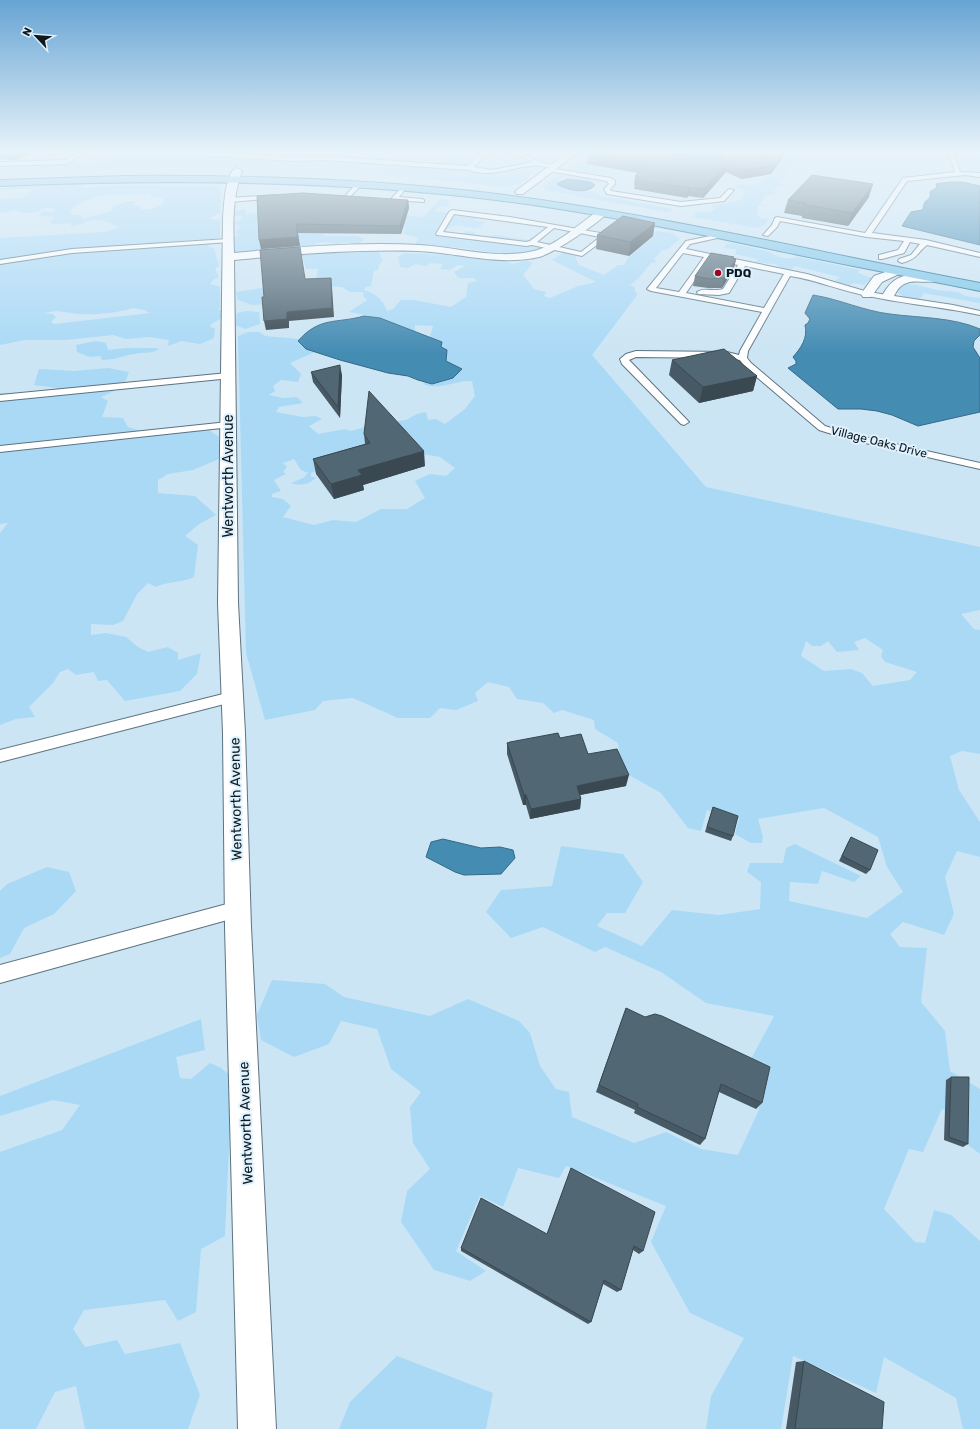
<svg xmlns="http://www.w3.org/2000/svg" width="980" height="1429" font-family="Rubik,sans-serif">
	<style>
		.green { fill: #aad9f6; fill-rule: evenodd }
		.water { fill: #458cb3; stroke: #356986 }
		.lines { fill: none; stroke-linecap: round; stroke-linejoin: round }
		.lane-casing { stroke: #5d7381; stroke-width: 2 }
		.street-casing { stroke: #5d7381; stroke-width: 2 }
		.secondary-casing { stroke: #5d7381; stroke-width: 2 }
		.primary-casing { stroke: #217097; stroke-width: 2 }
		.lane { fill: #fff; fill-rule: evenodd }
		.street { fill: #fff; fill-rule: evenodd }
		.secondary { fill: #fff; fill-rule: evenodd }
		.primary { fill: #7fc6e8; fill-rule: evenodd }
		.wall { fill: #465964 }
		.shaded-wall { fill: #394851 }
		.building { fill: #516774; stroke: #394851 }
		.poi-dot { fill: #a20519; stroke: #def1fe; stroke-width: 1.5 }
		.labels { text-anchor: middle; dominant-baseline: central; stroke-width: 4; stroke-linejoin: round; paint-order: stroke }
		.far-poi-label { font-size: 12px; font-weight: bold; fill: #0f181d; stroke: #def1fe; text-anchor: start }
		.far-street-label { font-size: 12px; fill: #0f181d; stroke: #def1fe }
		.street-label { font-size: 14px; fill: #0f181d; stroke: #def1fe }
	</style>
	<rect width="100%" height="100%" fill="#cce5f4"/>
	<g class="green">
		<path d="M142 153H147L141 155 160 158 191 155 250 159 334 160 363 164 365 167C349 171 333 167 316 167 285 167 254 168 222 167 148 166 74 168 0 172V169L37 167 36 163 53 164 52 165 96 163Z"/>
		<path d="M598 153 586 164 616 170 631 171 630 172 614 176 567 169C579 166 585 155 598 153Z"/>
		<path d="M787 153H801L796 160 804 162 795 161 779 183 787 186 779 185 773 193 776 194V195H766L760 204 768 206H758L757 214 760 218 768 219 766 224 757 228 693 217 697 212H709L715 209 711 206 741 200 746 191 733 187C739 184 747 186 753 185 762 182 766 176 774 174L777 167 766 162 770 158 782 159Z"/>
		<path d="M451 154H466L459 158 465 159 461 163 468 162 464 167 428 164 430 162 441 163Z"/>
		<path d="M384 165 472 171 500 176 507 175 502 172C514 170 522 171 534 171 529 182 515 185 504 187L397 176 395 174 368 172Z"/>
		<path d="M559 175 594 179 602 184 563 177 558 181V185L561 187 599 193 600 197 613 198 672 209V211L667 212 548 191 543 187Z"/>
		<path d="M57 184 60 186 67 184 83 186 82 188 117 185 218 186 222 195 219 197 221 200 220 213 211 217 210 219 220 220V237L207 243 209 247 214 248 219 266 215 269 219 277 213 280 210 284 220 287V306L218 310H221L222 318 211 324 210 327 215 328 214 338 200 344 181 341 168 346 169 340 149 337 126 339 113 335 66 340H25L0 345V238L105 232 118 228C113 223 101 219 93 220 86 221 80 226 71 226L70 223C63 223 56 226 50 223L54 217 38 216 43 211 52 212 55 210C44 205 46 209 37 212 32 214 23 212 17 212L19 210 0 213V198L5 199 24 198 31 190 42 188 0 190V188ZM136 193 144 195 151 193V197L163 198 164 202C158 208 149 210 140 209L141 207 138 205H133L136 202 129 201 114 206 111 211 83 219 80 215H73L70 211C82 199 98 195 114 195 124 194 128 196 136 193ZM133 308 144 310 150 313 54 324 51 322 56 317 52 314H44C59 308 66 314 81 314 97 315 117 313 133 308Z"/>
		<path d="M372 197H379L377 199 394 215 424 217 440 199 449 200 448 206 438 207 434 211 479 217 475 221 486 222 477 228 464 227 462 225 450 227 439 237C447 238 459 237 466 231L475 232 474 234 489 236 496 235 528 240 532 237 534 239 531 241 541 245 543 248C509 259 495 252 461 248 446 246 430 246 414 245L419 238 403 234 405 228H398L323 234 324 236H357L364 239 360 244 356 245 347 242 338 244 327 242 316 243 312 248 239 254 234 252V237L239 235 236 234V231L239 229 240 226 235 224 236 222 242 219 243 217 234 215V212L245 209 246 214 365 205Z"/>
		<path d="M657 231 673 233 680 239 667 250H662L654 259 657 262 651 263 638 279 630 285 635 287V292L638 294 592 355 706 487 980 547V610L961 614 974 629 980 630V754L962 751 950 756 959 790 980 822V857L957 851 945 877 954 914 944 935 903 922 890 934 900 947 927 948 921 1002 945 1031 950 1071 980 1089V1154L968 1145 967 1118 942 1109 923 1152 909 1149 884 1209 915 1242 925 1243 934 1210 951 1215 980 1241V1429H963L956 1398 884 1357 876 1393 793 1356 781 1429H706L711 1396 744 1338 690 1313 651 1242 666 1206 566 1166 559 1178 518 1168 503 1207 480 1196 456 1251 486 1271 470 1281 434 1270 401 1222 407 1191 430 1169 413 1143 410 1107 421 1092 391 1069 377 1029 341 1021 329 1044 294 1057 261 1040 257 1015 272 980 325 984 344 997 430 1016 468 999 519 1021 530 1033 540 1066 556 1089 569 1092 572 1117 634 1143 666 1132 701 1149 738 1155 758 1112 768 1073 751 1059 774 1016 706 1003 661 972 605 947 595 952 543 927 511 938 486 912 501 890 552 886 561 846 623 854 643 882 625 913H607L597 926 642 946 672 910 719 915 760 909 761 882 747 872 750 863H783L786 848 795 844 861 876 854 882 822 871 818 884 790 882 789 901 867 918 903 892 887 867 878 837 824 808 758 819 763 837 762 843H751L735 834 739 819 707 810 701 831 688 828 661 793 629 775 620 760 618 743 595 729 594 720 562 710 554 713 543 703 517 699 509 687 488 682 475 693 478 701 456 710 440 708 430 718H398L353 698 323 701 315 710 265 720 246 653 238 336 248 332H259L265 336 300 339 298 341 306 349 315 352 290 363 301 374 298 382 281 380 273 386 275 391 269 395 283 398 297 397 303 403 279 407 276 412 303 417 316 416 322 419 309 426 318 434 345 429 351 431 379 423 406 420 417 414 426 412 428 420 436 419 445 424 465 409 475 396 472 381C456 380 438 391 423 384L425 382 432 384 462 370 446 361 447 350 441 347 442 342 430 337 433 326 415 325V331L380 318 349 312 367 300 364 297 363 292H350L342 287 318 286 316 279 318 269H306L302 255 378 250 383 260 379 265 378 270 374 271 371 286 366 287 364 290C376 294 382 298 387 311L393 309 401 300H414L451 307 466 297 468 283 477 281 474 278H458L454 272 465 266 458 265 449 270 440 269 443 264 430 263 426 266 415 264 408 268 400 267 398 257 405 253 447 255 496 259 513 264 526 260 533 263 523 275 534 289 546 292 544 296 550 298 578 286 596 282 552 260 564 252 574 254 579 265 604 275 618 265H624L628 258 654 236 652 234ZM390 433 422 454 440 457 455 468 446 476 430 474 415 481 425 498 407 509H381L356 522 333 520 314 525 283 517 291 506 283 499 272 497V494L281 491 274 480 286 474 283 472 287 467 283 463 294 459 301 470 308 473 303 478 291 483C300 486 310 485 316 477H311V473L358 452 359 446ZM865 638 883 650 881 656 885 662 917 672 910 680 873 686 862 673 851 669 824 671 801 656 806 641 812 646H821L828 641 837 652 859 650 854 642Z"/>
		<path d="M732 243 770 252C777 258 790 260 798 257L860 270 858 273 872 278 864 285 855 283 849 285 835 281 840 277 795 266 790 270 782 268 775 264 755 262 758 259 735 254 737 249 724 248 727 244Z"/>
		<path d="M902 283 917 285 937 290 958 292 965 296 980 298V303L923 293V296L919 299 903 296 896 292Z"/>
		<path d="M262 288 266 291 272 304 252 305 238 300 236 292Z"/>
		<path d="M246 311 259 312 260 324 245 329 235 325 237 313Z"/>
		<path d="M96 341 106 343 108 350 126 348H157L159 349C152 354 142 352 134 354 123 356 114 360 102 360L100 356 90 357 77 352 76 345Z"/>
		<path d="M108 368 129 372 123 387 101 397 108 401 102 417 123 418 128 427 154 435 209 430 219 437V459L193 470 168 474 158 480V493L195 496 216 515 199 524 185 536 198 545 194 577C182 583 168 581 156 587L148 583 137 594 123 621 113 625 91 624V635L106 633 126 637 138 647 148 652 168 647 178 653V660L201 653 197 674 180 691 125 701 107 680 98 681 94 672 76 675 68 669 60 672 53 683 29 707 35 717 16 719 0 725V533L8 523 0 524V393H52L57 388 34 385 39 369 74 371Z"/>
		<path d="M47 867 69 872 76 891 54 914 24 928 10 954 0 958V891L7 884Z"/>
		<path d="M201 1019 205 1050 176 1057 180 1078 191 1079 210 1063 221 1068 232 1077 225 1236 201 1249 196 1312 178 1321 165 1300 84 1310 73 1329 85 1347 117 1340 125 1354 180 1343 200 1395 188 1429H85L76 1386 55 1392 36 1429H0V1152L62 1130 80 1105 53 1100 0 1116V1096Z"/>
		<path d="M397 1356 493 1393 486 1429H339L350 1402Z"/>
	</g>
	<g class="water">
		<path d="M567 179 590 182 595 185C587 195 568 190 558 185V183Z"/>
		<path d="M949 182H962L980 186V245L902 226 911 212 922 210C924 208 923 205 925 202 929 198 931 199 930 192L937 187 936 184Z"/>
		<path d="M813 295C839 299 864 311 890 314 920 318 952 317 980 329V335L974 341 973 347 980 358V412L918 426 892 415 877 411 861 409H838L788 368 796 364V361L793 357C801 348 808 338 805 325L808 323 810 319 805 313Z"/>
		<path d="M364 316 380 318 442 342 441 347 447 350 446 361 462 369 453 378 432 384 418 380 408 376 388 373 340 360 306 349 298 341C320 316 336 324 364 316Z"/>
		<path d="M443 839 481 848 500 847 513 850 515 858 501 874 464 875 455 872 426 857 431 842Z"/>
	</g>
	<g class="lines">
		<g class="lane-casing">
			<g id="lane">
				<path d="M80 153H88L75 158 68 164 0 166V162L66 160 71 156Z"/>
				<path d="M195 153H224L294 157 324 156 468 166 479 155 494 153 483 157 474 167 492 170 533 162 511 153H519L543 163 558 166 555 168C547 167 538 165 530 166 509 168 491 178 469 170L324 160 294 161 198 155Z"/>
				<path d="M948 153H954L960 172 980 173V177L965 175 907 181 872 233 926 240 980 253V257L927 245C916 254 917 259 902 263L898 261 899 259 911 255 920 244 910 242 904 253 882 259H879V255L898 250 904 241 867 237 780 221 777 227 768 236 763 235 772 225 775 218 777 217 865 233 903 178 955 172Z"/>
				<path d="M550 168 611 178 615 181V184L610 189 611 191 681 202 720 198 729 189 734 190 724 201 681 206 607 194 604 189 609 184 607 181 548 171V169Z"/>
				<path d="M357 183 362 184 349 198H345V196Z"/>
				<path d="M403 186 406 188 399 197 422 199 424 200V202L392 200V198Z"/>
				<path d="M276 195 278 196V198L229 202 226 200 229 198Z"/>
				<path d="M452 210 510 217 606 234 609 236 582 256 532 245 526 246 437 235 436 234 449 212ZM454 214 548 227 530 241 526 242 443 232ZM554 228 600 237 581 252 537 242Z"/>
				<path d="M720 234 722 235V237L690 244 686 249 807 274 868 292 953 305 980 311V315C943 307 905 304 868 296 841 291 817 280 790 276L748 351 747 358 751 363 825 426 851 434 980 463V469L848 439 819 430 745 367 740 360 727 358 636 357 629 360 689 422 684 425 681 424 622 364 620 359 626 354 636 351 727 352 739 355 740 351 762 312 651 291 647 289 686 241ZM683 253 704 257 679 292 656 288ZM710 258 738 265 723 289C715 292 703 287 697 292L698 294 719 295 729 293 745 266 784 274 764 308 686 293Z"/>
				<path d="M228 239 231 241 230 242 72 253 0 264V260L72 249Z"/>
				<path d="M228 373 232 376 231 378 0 401V395Z"/>
				<path d="M228 422 233 425 231 427 0 452V446Z"/>
				<path d="M231 692 236 693 238 697 236 701 0 762V750Z"/>
				<path d="M238 901 244 903 246 909 244 915 238 917 0 983V965Z"/>
			</g>
		</g>
		<g class="street-casing">
			<g id="street">
				<path d="M651 153H661L663 155 718 161 723 160 730 153H739L729 164 718 167 661 160Z"/>
				<path d="M237 168 242 171C232 198 233 225 234 253 295 247 357 242 419 245 457 247 497 260 534 251 556 246 580 223 598 211L602 210 607 213C599 223 552 254 539 257 499 266 459 253 418 251 357 249 295 254 234 260L238 603 245 733 251 927 276 1429H238L225 927 223 733 218 603 223 218C224 207 225 171 237 168Z"/>
				<path d="M897 268 901 269 903 271 901 273 882 282 871 297H863L861 294 874 276Z"/>
				<path d="M911 274 936 275 938 278 936 281C924 284 909 277 899 288 896 291 895 295 892 299H884L882 296C889 283 896 277 911 274Z"/>
			</g>
		</g>
		<g class="secondary-casing">
			<path id="secondary" d="M567 153H577L523 194H517L515 192 517 190Z"/>
		</g>
		<g class="primary-casing">
			<path id="primary" d="M124 176C249 175 374 179 497 194 659 214 820 253 980 283V291C905 276 830 262 756 246 670 228 584 211 496 200 332 180 166 179 0 186V180Z"/>
		</g>
		<use href="#lane" class="lane"/>
		<use href="#street" class="street"/>
		<use href="#secondary" class="secondary"/>
		<use href="#primary" class="primary"/>
	</g>
	<g class="wall">
		<path d="M0 153H35L15 160H7L0 159Z"/>
		<path d="M37 153H65L55 156Z"/>
		<path d="M591 153H728L718 159 720 160 732 156 735 153H786L771 174 741 179 726 172 703 198 688 196 687 198 634 189 635 185H634L635 176 638 173 587 164 588 155Z"/>
		<path d="M257 196 408 200 409 208 401 234 298 233 300 246 261 249Z"/>
		<path d="M869 197 848 226 808 219 802 218V216L784 213 788 200Z"/>
		<path d="M597 235 653 236 629 256 596 249Z"/>
		<path d="M733 258 736 259 734 268 722 288H708L693 286 695 276Z"/>
		<path d="M672 360 757 376 753 391 699 403 669 375Z"/>
		<path d="M311 372 342 375 340 418 313 382Z"/>
		<path d="M364 434 425 466 363 485 364 490 334 499 316 474 313 459 365 444Z"/>
		<path d="M560 738 626 786 580 795 581 799 580 809 530 819 526 805H523L507 754V743Z"/>
		<path d="M713 807 733 836 731 841 705 832 711 813Z"/>
		<path d="M851 837 870 870 866 874 839 861 848 842Z"/>
		<path d="M626 1008 762 1103 756 1109 719 1092 705 1139 700 1145 634 1113 635 1110 596 1092Z"/>
		<path d="M951 1077 968 1144 963 1147 944 1140 946 1080Z"/>
		<path d="M571 1168 643 1251 639 1254 633 1250 621 1290 617 1292 603 1284 591 1322 588 1324 461 1251V1248L547 1234Z"/>
		<path d="M804 1361 882 1429H786L796 1362Z"/>
	</g>
	<g class="shaded-wall">
		<path d="M12 153H35L15 160Z"/>
		<path d="M54 153H65L55 156Z"/>
		<path d="M719 153H728L722 159H718Z"/>
		<path d="M782 153H786L771 174 741 179 743 170Z"/>
		<path d="M728 163 726 172 703 198 704 189Z"/>
		<path d="M873 184 869 197 848 226 852 213Z"/>
		<path d="M690 187 688 196 687 198 688 188Z"/>
		<path d="M408 200 409 208 401 234 400 226Z"/>
		<path d="M655 223 653 236 629 256 630 242Z"/>
		<path d="M298 237 300 246 261 249 259 240Z"/>
		<path d="M734 257 732 266 736 259 734 268 722 288 724 278Z"/>
		<path d="M331 278 332 287 334 317 289 321V328L266 330 264 321 287 312Z"/>
		<path d="M340 365 342 375 340 418 338 407Z"/>
		<path d="M757 376 753 391 699 403 703 387Z"/>
		<path d="M424 451 425 466 363 485 364 490 334 499 331 484 358 470Z"/>
		<path d="M629 775 626 786 575 796 577 786Z"/>
		<path d="M524 795H526V805H523Z"/>
		<path d="M581 799 580 809 530 819 531 809Z"/>
	</g>
	<g class="building">
		<path d="M591 153H664L720 160 732 156 735 153H782L773 165 743 170 728 163 704 189 690 187 688 188 635 179 639 176H635L647 165 588 155Z"/>
		<path d="M812 175 873 184 852 213 812 206 805 205 806 203 788 200Z"/>
		<path d="M303 193 408 200 400 226 296 224 298 237 259 240 257 196Z"/>
		<path d="M623 216 655 223 630 242 597 235Z"/>
		<path d="M300 247 305 279 331 278 332 308 287 312V319L264 321 262 297H264L260 250Z"/>
		<path d="M711 253 734 257 733 258 736 259 724 278 709 279 695 276Z"/>
		<path d="M724 349 757 376 703 387 672 360Z"/>
		<path d="M340 365 338 407 311 372Z"/>
		<path d="M369 391 424 451 358 470 362 475 331 484 313 459 370 443 364 434Z"/>
		<path d="M558 733 560 738 581 734 588 754 617 749 629 775 577 786 581 799 531 809 526 795H524L507 743 510 742Z"/>
		<path d="M713 807 738 816 733 836 707 827Z"/>
		<path d="M851 837 878 850 870 870 842 856Z"/>
		<path d="M626 1008 645 1017 655 1014 662 1016 770 1067 762 1103 721 1084 705 1139 637 1107 638 1104 599 1085Z"/>
		<path d="M951 1077H969L968 1144 949 1137Z"/>
		<path d="M571 1168 655 1212 643 1251 634 1246 621 1290 604 1280 591 1322 461 1248 481 1198 547 1234Z"/>
		<path d="M804 1361 884 1402 882 1429H795Z"/>
	</g>
	<linearGradient id="sky" x2="0" y2="1"><stop stop-color="#67a4d3"/><stop offset="0.43" stop-color="#e8f3fa"/><stop offset="1" stop-color="#e8f3fa" stop-opacity="0"/></linearGradient>
	<rect width="980" height="353" fill="url(#sky)"/>
	<circle class="poi-dot" cx="718" cy="273" r="4"/>
	<g class="labels">
		<g class="far-poi-label">
			<text x="726" y="273">PDQ</text>
		</g>
		<g class="far-street-label">
			<text transform="translate(879 442) rotate(14)">Village Oaks Drive</text>
		</g>
		<g class="street-label">
			<text transform="translate(228 476) rotate(-90)">Wentworth Avenue</text>
			<text transform="translate(236 799) rotate(-91)">Wentworth Avenue</text>
			<text transform="translate(246 1123) rotate(-92)">Wentworth Avenue</text>
		</g>
	</g>
	<g transform="translate(36 36) rotate(296)" stroke="#def1fe" stroke-width="3" paint-order="stroke">
	<path d="M0-3L7 15L0 10L-7 15Z" fill="#0f181d"/>
	<text y="-6" font-size="11" font-weight="bold" text-anchor="middle" fill="#0f181d">N</text>
	</g>
</svg>
